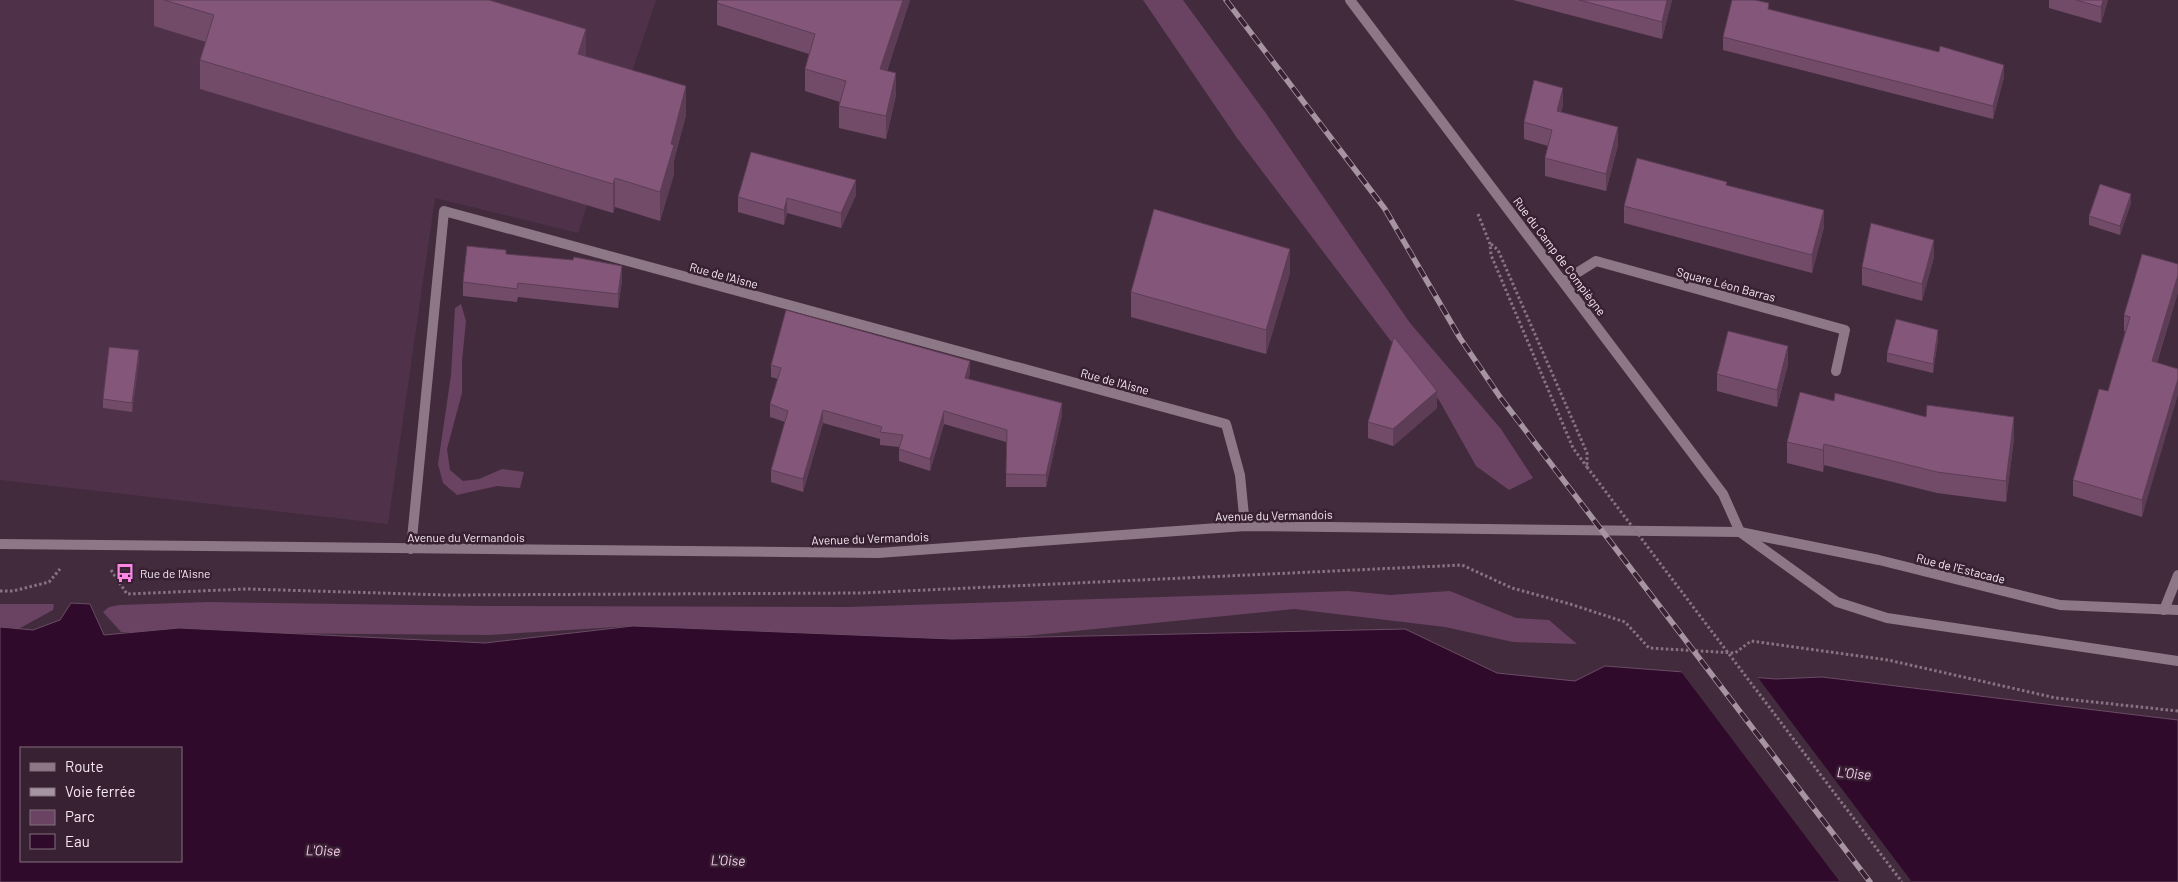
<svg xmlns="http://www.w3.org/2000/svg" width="2178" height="882" font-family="Barlow,sans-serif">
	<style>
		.built { fill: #4f3249 }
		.green { fill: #694361 }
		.water { fill: #300a2a; stroke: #6b4c66; fill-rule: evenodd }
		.pier { fill: #422b3d }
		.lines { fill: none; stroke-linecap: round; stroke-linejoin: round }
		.path { stroke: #877382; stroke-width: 3; stroke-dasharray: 2.5 2.5; stroke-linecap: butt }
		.lane { stroke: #8d7887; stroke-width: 10 }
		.street { stroke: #8d7887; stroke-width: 10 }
		.rail-casing { stroke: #a694a2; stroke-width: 5.5 }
		.rail { stroke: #372133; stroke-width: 4; stroke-dasharray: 11; stroke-linecap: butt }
		.path-bridge { stroke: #877382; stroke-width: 3; stroke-dasharray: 2.5 2.5; stroke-linecap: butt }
		.wall { fill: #724b69 }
		.shaded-wall { fill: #5c3d55 }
		.building { fill: #84577a; stroke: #5c3d55 }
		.labels { text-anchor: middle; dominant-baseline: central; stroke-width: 5; stroke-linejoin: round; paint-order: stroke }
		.street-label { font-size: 12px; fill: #f6e7f2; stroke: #372133 }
		.poi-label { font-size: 12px; fill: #f6e7f2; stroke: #372133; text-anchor: start }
		.water-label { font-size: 14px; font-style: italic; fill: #fbcff0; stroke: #372133 }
	</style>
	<rect width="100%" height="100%" fill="#422b3d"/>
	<path class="built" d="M0 0H656L578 233 435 198 388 524 0 480Z"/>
	<g class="green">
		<path d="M1143 0H1183L1265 112 1410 323 1501 429 1533 478 1509 490 1476 466 1439 400 1390 340 1237 138Z"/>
		<path d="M461 304 466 321 462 361V393L447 449 450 470 463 481 479 479 502 469 524 472 520 488 497 486 457 495 443 483 438 464 451 375 455 308Z"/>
		<path d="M1348 591 1390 595 1450 591 1516 618 1549 620 1577 644 1513 642 1445 627 1294 609 1025 636 898 642 633 626 489 635 121 632 103 612 109 607 119 605 208 602 487 606 848 607Z"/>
		<path d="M0 604H54L53 610 2 638H0Z"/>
	</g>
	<path class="water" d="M71 603 90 604 104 635 179 628 485 643 633 626 952 639 1405 629 1497 673 1575 681 1605 666 1776 679 1822 677 2178 720V882H0V627L33 630 60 620ZM21 748H181V861H21Z"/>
	<path class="pier" d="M1679 669 1756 675 1912 882H1840Z"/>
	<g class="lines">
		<g class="path">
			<path d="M1478 214 1490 244 1491 255 1573 448 1587 467"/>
			<path d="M1491 244 1498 250 1587 453V466"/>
			<path d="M111 570 127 594 247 589 446 595 862 593 1462 565 1512 588 1570 604 1625 622 1649 648 1735 653 1751 641 1888 660 2056 698 2178 711"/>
			<path d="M0 591H13L49 582 60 569"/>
		</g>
		<g class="lane">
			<path d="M1564 281 1596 261 1845 330 1836 371"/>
			<path d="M1740 532 1837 602 1887 618 2178 661"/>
		</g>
		<g class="street">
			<path d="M1350 0 1723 494 1740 532"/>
			<path d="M0 544 878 553 1245 526 1740 532 1879 560 2060 605 2178 610"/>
			<path d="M411 549 444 211 1226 424 1240 475 1245 526"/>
			<path d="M2164 610 2178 575"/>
		</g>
		<g class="rail-casing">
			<path id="rail" d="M1226 0 1385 209 1460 338 1500 397 1870 882"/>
		</g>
		<use href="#rail" class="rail"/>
		<path class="path-bridge" d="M1587 467 1902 882"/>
	</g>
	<g class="wall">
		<path d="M154 0H489L686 115 674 160V174L660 221 615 207 613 213 200 89V60L206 42 154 26Z"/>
		<path d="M718 0H910L887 71 896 95 886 139 839 128V106L840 102 805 91V69L809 54 717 25V3Z"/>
		<path d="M1513 0H1672L1662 39Z"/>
		<path d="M2049 0H2108L2101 23 2049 8Z"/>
		<path d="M1769 9 2004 77 1993 119 1723 50V37Z"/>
		<path d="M1563 105 1561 112 1618 145 1606 191 1545 176V158L1548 146 1524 139V122Z"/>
		<path d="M1727 186 1824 227 1812 273 1624 223V206Z"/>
		<path d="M856 195 841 228 787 213 784 225 738 212V197Z"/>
		<path d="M2131 203 2120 235 2089 225V216Z"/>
		<path d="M506 254 622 280 618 308 518 297 517 302 463 296V282Z"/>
		<path d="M1934 257 1922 301 1862 285V267Z"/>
		<path d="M2178 264V292L2157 363 2142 517 2073 496V480L2108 391 2125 332 2124 331V315Z"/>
		<path d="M1290 273 1266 354 1131 317V292Z"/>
		<path d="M1938 339 1933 373 1887 362V353Z"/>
		<path d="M139 359 132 412 103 408V399Z"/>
		<path d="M1788 364 1777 407 1717 391V374Z"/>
		<path d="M771 365 970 373 968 379 1062 415 1046 487H1006V442L944 424 930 471 899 461V447L880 445V439L823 423 803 492 771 482V470L785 422 770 417V404L778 379 771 377Z"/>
		<path d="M1834 401 1926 417 2014 438 2006 502 1937 493 1824 465 1823 472 1787 463V442Z"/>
		<path d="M1437 408 1393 446 1368 438V422Z"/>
	</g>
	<g class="shaded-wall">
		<path d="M903 0H910L880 91V69Z"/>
		<path d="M1667 0H1672L1662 39V22Z"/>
		<path d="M2103 0H2108L2101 23V7Z"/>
		<path d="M586 29V59L578 54Z"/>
		<path d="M2004 65V77L1993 119V106Z"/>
		<path d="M896 73V95L886 139V116Z"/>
		<path d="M686 86V115L674 160V174L660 221V192L671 144Z"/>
		<path d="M1563 88V105L1557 128V111Z"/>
		<path d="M1618 127V145L1606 191V174Z"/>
		<path d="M615 178V207L613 213V184Z"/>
		<path d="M856 180V195L841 228V213Z"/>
		<path d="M2131 194V203L2120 235V226Z"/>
		<path d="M787 198V213L784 225V210Z"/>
		<path d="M1824 210V227L1812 273V255Z"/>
		<path d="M1934 240V257L1922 301V284Z"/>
		<path d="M1290 249V273L1266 354V330Z"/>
		<path d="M622 266V280L618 308V294Z"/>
		<path d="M2178 275V292L2152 378V361Z"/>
		<path d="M1938 330V339L1933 373V364Z"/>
		<path d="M1788 346V364L1777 407V390Z"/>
		<path d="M139 350V359L132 412V403Z"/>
		<path d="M970 361V373L965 390V378Z"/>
		<path d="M2178 379V395L2142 517V500Z"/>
		<path d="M1437 391V408L1393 446V429Z"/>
		<path d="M1062 403V415L1046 487V475Z"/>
		<path d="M823 410V423L803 492V479Z"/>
		<path d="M944 411V424L930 471V459Z"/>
		<path d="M2014 417V438L2006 502V481Z"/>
		<path d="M1824 444V465L1823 472V450Z"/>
	</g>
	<g class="building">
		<path d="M164 0H489L586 29 578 54 686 86 671 144 674 145 660 192 615 178 613 184 200 60 214 15Z"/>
		<path d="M718 0H903L880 69 896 73 886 116 839 106 846 81 805 69 815 34 717 3Z"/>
		<path d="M1579 0H1667L1662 22Z"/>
		<path d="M1732 0H1755L1769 3 1768 9 1939 52 1940 46 2004 65 1993 106 1723 37Z"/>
		<path d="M2076 0H2103L2101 7Z"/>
		<path d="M1534 80 1563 88 1557 111 1618 127 1606 174 1545 158 1552 130 1524 122Z"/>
		<path d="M751 152 856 180 841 213 787 198 784 210 738 197Z"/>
		<path d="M1637 158 1727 182 1726 185 1824 210 1812 255 1624 206Z"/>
		<path d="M2100 184 2131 194 2120 226 2089 216Z"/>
		<path d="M1154 209 1290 249 1266 330 1131 292Z"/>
		<path d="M1871 223 1934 240 1922 284 1862 267Z"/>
		<path d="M467 246 506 250V254L573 260 574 257 622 266 618 294 518 283 517 289 463 282Z"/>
		<path d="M2142 254 2178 264V275L2152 361 2178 369V379L2142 500 2073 480 2099 389 2108 391 2130 317 2124 315Z"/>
		<path d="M786 310 970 361 965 378 1062 403 1046 475 1006 474 1007 430 944 411 930 459 899 449 903 435 880 432 882 427 823 410 803 479 771 470 788 411 770 404 781 368 771 365Z"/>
		<path d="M1896 319 1938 330 1933 364 1887 353Z"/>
		<path d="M1728 331 1788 346 1777 390 1717 374Z"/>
		<path d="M1394 337 1437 391 1393 429 1368 422Z"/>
		<path d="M109 347 139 350 132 403 103 399Z"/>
		<path d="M1800 392 1834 401 1835 393 1926 417 1927 405 2014 417 2006 481 1937 472 1824 444 1823 450 1787 442Z"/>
	</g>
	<defs>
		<g id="bus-bare" transform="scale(1.5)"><path d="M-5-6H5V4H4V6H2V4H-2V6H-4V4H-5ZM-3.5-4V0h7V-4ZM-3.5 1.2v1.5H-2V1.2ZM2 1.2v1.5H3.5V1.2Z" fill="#fb86e4" stroke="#372133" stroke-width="2.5" paint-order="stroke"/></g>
	</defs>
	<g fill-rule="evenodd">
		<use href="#bus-bare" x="125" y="573"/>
	</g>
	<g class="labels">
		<g class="street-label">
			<text transform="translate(1560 256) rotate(53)">Rue du Camp de Compiègne</text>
			<text transform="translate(724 275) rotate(15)">Rue de l'Aisne</text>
			<text transform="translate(1726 284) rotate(15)">Square Léon Barras</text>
			<text transform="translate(1115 381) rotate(15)">Rue de l'Aisne</text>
			<text transform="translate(1274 515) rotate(-1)">Avenue du Vermandois</text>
			<text x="466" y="537">Avenue du Vermandois</text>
			<text transform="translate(870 538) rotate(-2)">Avenue du Vermandois</text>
			<text transform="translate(1961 568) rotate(14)">Rue de l'Estacade</text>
		</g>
		<g class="poi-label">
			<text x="140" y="573">Rue de l'Aisne</text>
		</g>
		<g class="water-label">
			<text transform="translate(1854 773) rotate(5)">L'Oise</text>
			<text transform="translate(323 850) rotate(1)">L'Oise</text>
			<text transform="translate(728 860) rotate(1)">L'Oise</text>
		</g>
	</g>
	<rect x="20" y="747" width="162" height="115" fill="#372133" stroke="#83707f"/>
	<rect x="30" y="763" width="25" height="8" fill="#8d7887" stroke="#83707f"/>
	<text x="65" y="772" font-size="15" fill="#f6e7f2">Route</text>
	<rect x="30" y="788" width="25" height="8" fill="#a694a2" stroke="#83707f"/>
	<text x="65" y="797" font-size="15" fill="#f6e7f2">Voie ferrée</text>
	<rect x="30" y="810" width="25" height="15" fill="#694361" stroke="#83707f"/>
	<text x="65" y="822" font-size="15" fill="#f6e7f2">Parc</text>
	<rect x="30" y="834" width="25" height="15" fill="#300a2a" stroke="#83707f"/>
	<text x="65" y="847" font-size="15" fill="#f6e7f2">Eau</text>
</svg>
